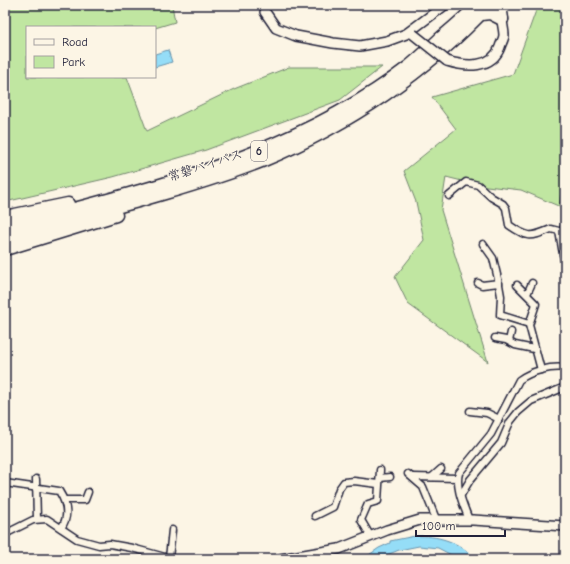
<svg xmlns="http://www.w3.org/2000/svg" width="570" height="564" font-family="'Comic Neue','Klee One',sans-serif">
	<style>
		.green { fill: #c0e6a1; stroke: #71846e }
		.water { fill: #95ddf7; stroke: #6792ac }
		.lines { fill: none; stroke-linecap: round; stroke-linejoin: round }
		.street-casing { stroke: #22223b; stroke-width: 9 }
		.secondary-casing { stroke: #22223b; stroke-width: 12 }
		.highway-casing { stroke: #22223b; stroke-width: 15 }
		.street { stroke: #fcf5e5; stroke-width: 6 }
		.secondary { stroke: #fcf5e5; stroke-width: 9 }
		.highway { stroke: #fcf5e5; stroke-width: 12 }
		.secondary-bridge-casing { stroke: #22223b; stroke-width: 12; stroke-linecap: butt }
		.secondary-bridge { stroke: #fcf5e5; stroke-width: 9 }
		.labels { text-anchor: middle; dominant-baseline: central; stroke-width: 3; stroke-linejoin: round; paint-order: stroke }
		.shield { fill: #fcf5e5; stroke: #63616e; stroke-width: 1 }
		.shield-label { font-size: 12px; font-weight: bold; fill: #22223b }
		.street-label { font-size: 13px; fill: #22223b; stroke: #fcf5e5 }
	</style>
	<rect width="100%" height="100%" fill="#fcf5e5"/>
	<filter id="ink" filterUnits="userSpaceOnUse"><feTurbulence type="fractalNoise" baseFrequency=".025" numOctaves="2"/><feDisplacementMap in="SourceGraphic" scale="8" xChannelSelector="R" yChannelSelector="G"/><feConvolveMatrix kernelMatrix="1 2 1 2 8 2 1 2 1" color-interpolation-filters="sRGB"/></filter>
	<g filter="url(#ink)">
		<g class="green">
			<path d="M5 5H172L175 22 155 28 27 27V77H127L147 131 234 89 289 67H382L340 100 206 150 113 177 5 202Z"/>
			<path d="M538 5H565V198L563 208 521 190 478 185 446 177 441 210 488 362 408 304 395 277 424 240 416 202 404 171 456 129 432 97 513 74Z"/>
		</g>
		<g class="water">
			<path d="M168 50 172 62 155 67V54Z"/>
			<path d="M415 536C437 535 461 542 475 559H459L438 548 419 546 399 550 377 559H363L379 548 390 543V541Z"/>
		</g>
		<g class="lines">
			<g class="street-casing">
				<g id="street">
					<path d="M449 196 466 182 478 185 491 197 503 204 506 208 509 225C529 239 531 237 551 229L559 231 565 266"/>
					<path d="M561 233C569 226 562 208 565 197"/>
					<path d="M483 244 493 258 498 279 501 296 500 315 529 324"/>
					<path d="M478 283 482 285 499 283"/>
					<path d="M517 285 536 304 529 325 541 370"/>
					<path d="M527 294 532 283"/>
					<path d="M495 338 506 340 515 345 534 349"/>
					<path d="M509 341 511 332"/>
					<path d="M470 411 487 413 499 419"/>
					<path d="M408 474 423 487 436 519"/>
					<path d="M413 477 457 478"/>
					<path d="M432 477 441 469"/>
					<path d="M380 478 390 477"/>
					<path d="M36 479 37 519"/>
					<path d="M5 483 59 491C66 502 70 516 61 528"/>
					<path d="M461 495 470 480 501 443 510 422 518 412 531 401 565 387"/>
					<path d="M65 500H85L88 492"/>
					<path d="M315 516 333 507 339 489 344 482 354 481 378 484"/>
					<path d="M469 520C464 506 455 488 459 473L491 434 519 380C531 371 551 366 565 368"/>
					<path d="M5 534 33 520 47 519 77 539 99 545 110 544 132 548 172 559"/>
					<path d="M371 537 361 520 368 504 378 501 380 470"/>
					<path d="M169 558 172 530"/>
				</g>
			</g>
			<g class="secondary-casing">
				<g id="secondary">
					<path d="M265 12 276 28 296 36 333 43 360 46 387 41 406 34 445 5"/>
					<path d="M447 61C466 67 492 69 500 47 501 43 504 39 504 35 504 30 502 24 502 19"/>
					<path d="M280 559 339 549 387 530 420 520H473L565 526"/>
				</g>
			</g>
			<g class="highway-casing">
				<g id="highway">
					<path d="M500 5 502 19"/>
					<path d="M481 14 490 13 502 19"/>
					<path d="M5 217 68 204"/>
					<path d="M5 227C144 191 294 156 410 66 421 57 431 47 442 37 454 27 466 17 477 5"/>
					<path d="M5 237C52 224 99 212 145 199 185 187 225 176 264 160 348 125 427 72 489 5"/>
					<path d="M5 249 116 215"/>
				</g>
			</g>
			<use href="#street" class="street"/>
			<use href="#secondary" class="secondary"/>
			<use href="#highway" class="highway"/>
			<g class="secondary-bridge-casing">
				<path id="secondary-bridge" d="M413 34 447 61"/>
			</g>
			<use href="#secondary-bridge" class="secondary-bridge"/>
		</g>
	</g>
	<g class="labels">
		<rect class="shield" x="251" y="141" width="16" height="20" rx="3"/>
		<g class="shield-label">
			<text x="259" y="151">6</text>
		</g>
		<g class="street-label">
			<text transform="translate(205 165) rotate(-18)">常磐バイパス</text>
		</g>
	</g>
	<rect width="570" height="564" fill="none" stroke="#fcf5e5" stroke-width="20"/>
	<rect x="10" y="10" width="550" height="544" fill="none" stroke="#22223b" stroke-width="1.5" filter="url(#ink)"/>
	<rect x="26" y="26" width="130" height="52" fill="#fcf5e5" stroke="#a5a1a1"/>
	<rect x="34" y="39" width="20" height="6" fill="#fcf5e5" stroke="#a5a1a1"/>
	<text x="62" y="46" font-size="12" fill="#22223b">Road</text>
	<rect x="34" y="56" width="20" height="12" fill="#c0e6a1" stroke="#a5a1a1"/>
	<text x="62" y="66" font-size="12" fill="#22223b">Park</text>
	<path d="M416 530v6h89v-6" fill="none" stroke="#22223b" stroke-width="2"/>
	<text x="422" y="530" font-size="12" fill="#22223b" stroke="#fcf5e5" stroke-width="3" paint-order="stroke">100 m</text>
</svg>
